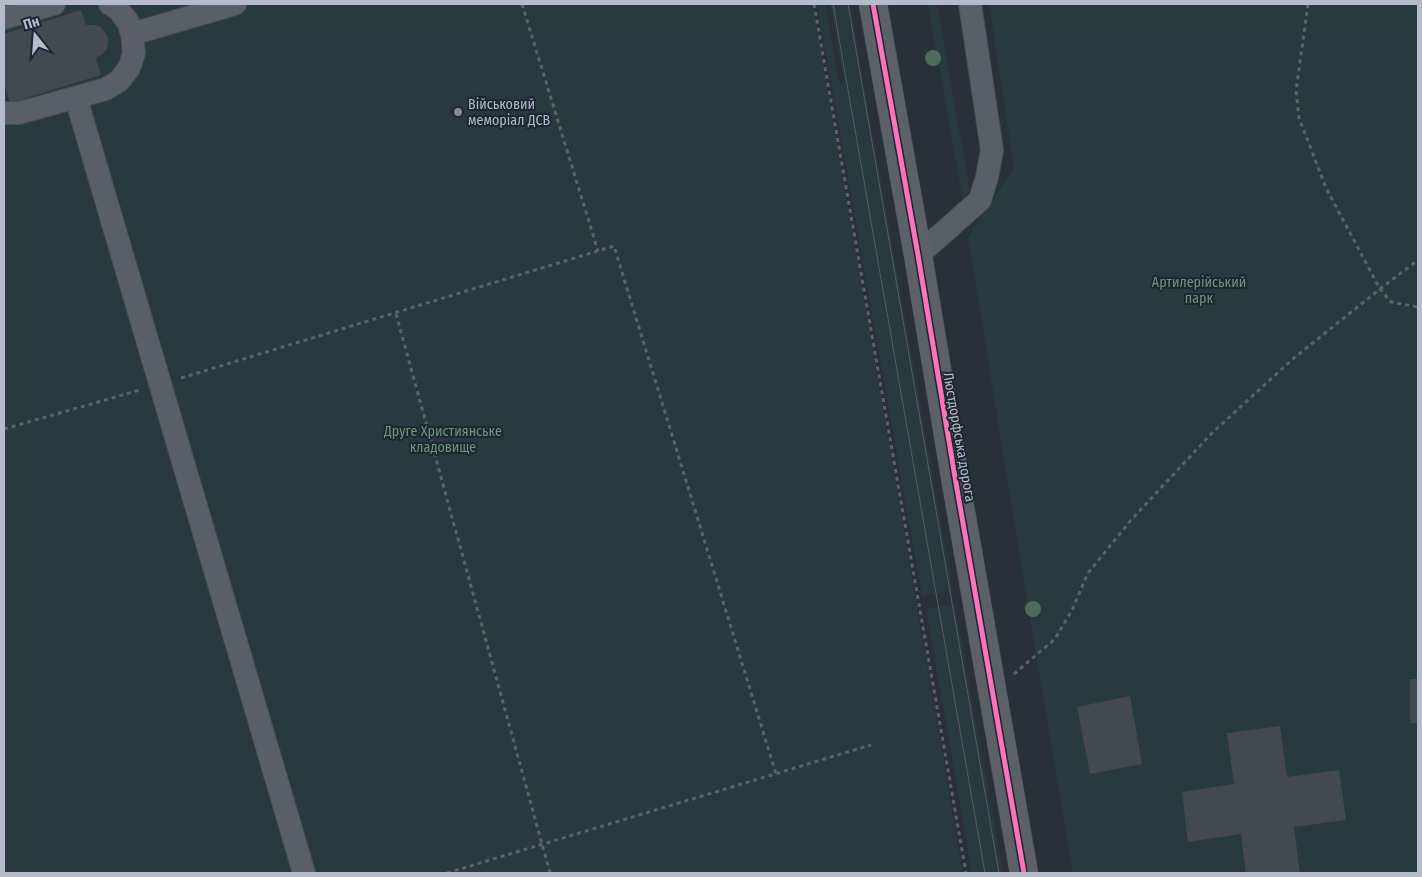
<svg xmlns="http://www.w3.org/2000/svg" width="1422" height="877" font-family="'Fira Sans Condensed',sans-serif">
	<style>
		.green { fill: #273a3e }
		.building { fill: #444950 }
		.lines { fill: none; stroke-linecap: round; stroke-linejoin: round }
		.minor-casing { stroke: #484c53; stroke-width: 24 }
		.major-casing { stroke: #484c55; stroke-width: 29 }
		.path { stroke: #5d636a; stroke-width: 3; stroke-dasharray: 4 4; stroke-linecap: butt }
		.minor { stroke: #5a5e66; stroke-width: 22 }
		.major { stroke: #5c6168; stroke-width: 28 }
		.tram { stroke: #595d64; stroke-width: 1 }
		.cycleway-casing { stroke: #1d2633; stroke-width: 8 }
		.cycleway { stroke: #fb73b8; stroke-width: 5 }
		.tree { fill: #4e6a5a }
		.poi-dot { fill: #848b96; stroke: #1d2633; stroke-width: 2 }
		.labels { text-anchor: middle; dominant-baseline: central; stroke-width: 4; stroke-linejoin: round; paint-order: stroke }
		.poi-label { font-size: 14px; fill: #b4bcc9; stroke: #1d2633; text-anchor: start }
		.park-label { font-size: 14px; fill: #6b9a76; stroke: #1d2633 }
		.street-label { font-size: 14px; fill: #b4bcc9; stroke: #1d2633 }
	</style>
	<rect width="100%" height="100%" fill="#2a3038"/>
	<g class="green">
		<path d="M4 4H813L963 873H4Z"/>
		<path d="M817 4H825L839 83 844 82 830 4H850L953 591 922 596Z"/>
		<path d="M928 4H937L969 186 967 194 963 201Z"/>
		<path d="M989 4H1418V873H1073L1038 668 968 237 1014 168Z"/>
		<path d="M955 604 1003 873H972L926 609Z"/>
	</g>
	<g class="building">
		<path d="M81 10 86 25H95L101 27 108 37V43L107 49 103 54 96 58 101 75 10 103 4 82V34Z"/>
		<rect x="1410" y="679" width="8" height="44"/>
		<path d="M1130 696 1142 764 1090 774 1077 707Z"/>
		<path d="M1280 726 1287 777 1339 770 1346 820 1294 827 1300 873H1246L1241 834 1188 842 1182 792 1234 784 1227 733Z"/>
	</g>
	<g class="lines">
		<g class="minor-casing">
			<g id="minor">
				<path d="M4 18 54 4"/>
				<path d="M132 34 235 4"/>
				<path d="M76 98 304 873"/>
				<path d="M4 113H19L106 89 119 81 129 68 134 53 132 34 128 22 118 9 110 4"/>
				<path d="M918 255 980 200 987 177 992 150 970 4"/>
			</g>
		</g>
		<g class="major-casing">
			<path id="major" d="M873 4 918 255 956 483 1024 873"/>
		</g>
		<g class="path">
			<path d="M522 4 598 251"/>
			<path d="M814 4 966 873"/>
			<path d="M1308 4 1296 91 1299 118 1326 188 1380 289 1391 302 1418 307"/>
			<path d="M396 314 550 873"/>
			<path d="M181 378 614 246 776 774"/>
			<path d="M4 429 140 390"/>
			<path d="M1014 674 1055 639 1072 610 1088 573 1131 520 1213 432 1294 358 1380 289 1418 260"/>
			<path d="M447 873 871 745"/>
		</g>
		<use href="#minor" class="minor"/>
		<use href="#major" class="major"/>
		<g class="tram">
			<path d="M833 4 985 873"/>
			<path d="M848 4 999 873"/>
		</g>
		<g class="cycleway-casing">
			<path id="cycleway" d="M873 4 918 255 956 483 1024 873"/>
		</g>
		<use href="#cycleway" class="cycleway"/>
	</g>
	<g class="tree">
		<circle cx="933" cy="58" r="8"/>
		<circle cx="1033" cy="609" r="8"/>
	</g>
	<circle class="poi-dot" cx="458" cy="112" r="5"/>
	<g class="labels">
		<g class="poi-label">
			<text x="468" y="104">Військовий<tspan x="468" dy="16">меморіал ДСВ</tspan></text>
		</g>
		<g class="park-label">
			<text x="1199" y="282">Артилерійський<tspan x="1199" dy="16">парк</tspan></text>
			<text x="443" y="431">Друге Християнське<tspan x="443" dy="16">кладовище</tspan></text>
		</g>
		<g class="street-label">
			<text transform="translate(959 437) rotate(80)">Люстдорфська дорога</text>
		</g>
	</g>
	<rect width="1422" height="877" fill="none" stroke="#b4bcc9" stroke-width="10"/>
	<g transform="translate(35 35) rotate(343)" stroke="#1d2633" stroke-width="4" paint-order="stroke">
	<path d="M0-4L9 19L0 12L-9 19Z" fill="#b4bcc9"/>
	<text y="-8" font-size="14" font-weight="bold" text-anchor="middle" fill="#b4bcc9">Пн</text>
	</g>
</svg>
